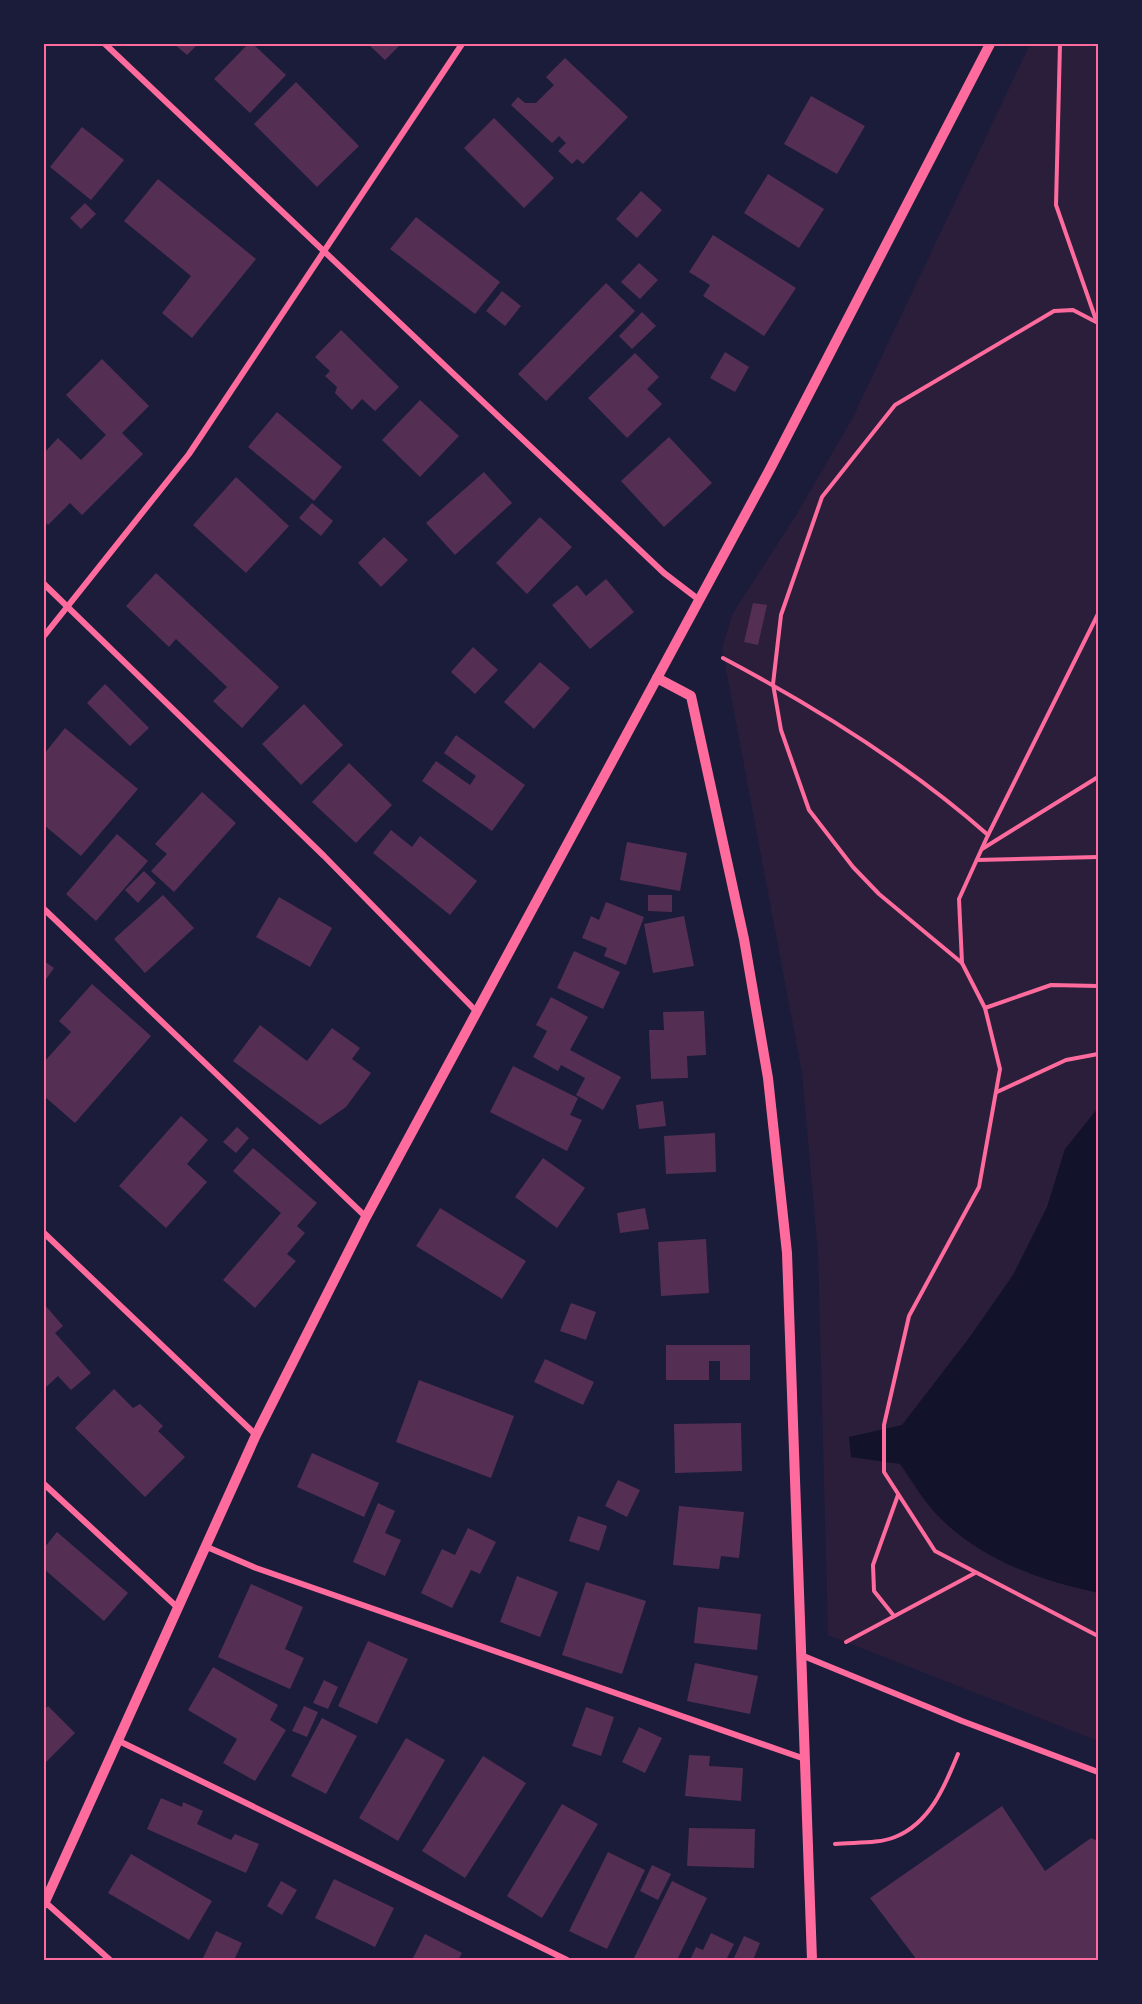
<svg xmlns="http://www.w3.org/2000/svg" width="1142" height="2004" font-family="Rubik,sans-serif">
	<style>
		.green { fill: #2a1e3b }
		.water { fill: #12122b }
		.building { fill: #542f53 }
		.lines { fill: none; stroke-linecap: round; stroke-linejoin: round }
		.path { stroke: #ff6b9d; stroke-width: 4 }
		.minor { stroke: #ff6b9d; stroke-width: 6 }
		.tertiary { stroke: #ff6b9d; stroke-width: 10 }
		.neatline { fill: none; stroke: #ff6b9d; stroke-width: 2 }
	</style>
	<rect width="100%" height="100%" fill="#1b1b3a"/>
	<path class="green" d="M1030 44H1098V1741L828 1635 818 1253 802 1073 722 648 733 613 798 512 852 419Z"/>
	<path class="water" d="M1098 1108V1593C1042 1581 984 1561 941 1519 925 1504 913 1482 900 1464L851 1457 849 1437 902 1425 969 1338 1013 1275 1047 1207 1065 1149Z"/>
	<g class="building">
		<path d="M174 44H198L187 55Z"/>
		<path d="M248 44H253L286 75 250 113 214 79Z"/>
		<path d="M368 44H401L385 60Z"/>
		<path d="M565 58 628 117 583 164 577 159 572 164 558 151 566 143 559 136 552 143 511 105 518 97 525 103H536L554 85 546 77Z"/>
		<path d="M296 82 359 146 317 187 254 124Z"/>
		<path d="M811 96 865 126 837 174 784 144Z"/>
		<path d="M494 118 554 178 524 208 464 148Z"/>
		<path d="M82 127 124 160 91 200 50 167Z"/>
		<path d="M768 174 824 209 799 248 744 213Z"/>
		<path d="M158 179 256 259 192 338 162 313 191 276 124 221Z"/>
		<path d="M641 191 662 210 637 238 616 219Z"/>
		<path d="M85 203 96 214 81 229 70 218Z"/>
		<path d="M416 217 500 282 475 314 390 249Z"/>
		<path d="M713 235 796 288 764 336 703 296 710 285 689 272Z"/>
		<path d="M639 263 658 280 640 299 621 282Z"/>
		<path d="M606 283 635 311 546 401 518 374Z"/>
		<path d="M502 291 521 306 505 326 486 311Z"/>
		<path d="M642 312 656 326 632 349 619 336Z"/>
		<path d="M341 330 399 387 375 411 362 399 352 410 335 393 337 387 325 376 330 371 315 357Z"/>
		<path d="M725 352 749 367 735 392 710 378Z"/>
		<path d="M635 353 659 377 647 389 662 404 627 438 588 398Z"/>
		<path d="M102 359 149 406 122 433 143 454 82 515 70 503 48 525 44 521V453L58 438 81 460 106 435 66 395Z"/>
		<path d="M420 400 459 436 420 477 382 440Z"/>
		<path d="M277 412 342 467 314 501 248 447Z"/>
		<path d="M669 437 712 483 664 527 621 481Z"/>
		<path d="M484 472 512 503 455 555 426 523Z"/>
		<path d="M236 477 289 526 246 573 193 525Z"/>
		<path d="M312 503 333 521 321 536 299 518Z"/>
		<path d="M540 517 572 547 527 594 496 563Z"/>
		<path d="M384 537 408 560 381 587 358 563Z"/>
		<path d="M156 573 279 687 242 728 213 701 227 687 176 639 169 647 126 606Z"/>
		<path d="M606 579 634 612 590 649 552 605 577 585 586 596Z"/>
		<path d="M753 603 767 605 758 645 744 642Z"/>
		<path d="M473 647 498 670 475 694 451 672Z"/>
		<path d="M540 662 570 688 534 729 504 702Z"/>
		<path d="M105 684 149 728 130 746 87 703Z"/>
		<path d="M304 704 343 745 301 785 262 744Z"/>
		<path d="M65 728 138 789 81 856 44 825V754Z"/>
		<path d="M456 735 525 785 492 831 422 781 436 761 470 785 476 776 444 753Z"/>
		<path d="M349 763 392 805 356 843 312 802Z"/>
		<path d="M202 792 236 823 174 892 151 871 167 854 155 844Z"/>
		<path d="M391 830 412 847 420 836 477 881 450 915 373 853Z"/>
		<path d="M117 834 148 861 96 921 66 894Z"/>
		<path d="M627 842 687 853 680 891 620 880Z"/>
		<path d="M144 871 156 883 138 903 125 890Z"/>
		<path d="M163 895 194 928 145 973 114 939Z"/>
		<path d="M648 895H672V912L648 911Z"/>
		<path d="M279 897 332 928 310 967 256 937Z"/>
		<path d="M606 902 644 917 626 965 604 956 607 948 582 938 591 916 599 920Z"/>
		<path d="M684 916 694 966 653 973 644 924Z"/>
		<path d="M574 951 620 972 603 1009 557 988Z"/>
		<path d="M44 961 54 968 44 982Z"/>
		<path d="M92 984 151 1036 75 1123 44 1096V1062L71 1032 59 1021Z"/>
		<path d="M551 997 588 1017 570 1050 621 1077 603 1110 576 1095 585 1078 561 1065 558 1071 533 1057 547 1031 536 1025Z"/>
		<path d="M704 1011 706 1055 687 1056 688 1078 651 1079 649 1030H664L663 1012Z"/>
		<path d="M260 1025 307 1061 332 1028 360 1048 352 1059 371 1073 346 1107 320 1125 233 1061Z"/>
		<path d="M513 1066 578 1098 570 1115 582 1120 567 1151 490 1112Z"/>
		<path d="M663 1101 666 1126 639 1129 636 1105Z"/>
		<path d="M181 1116 208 1140 187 1164 207 1182 166 1228 119 1186Z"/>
		<path d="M237 1127 249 1138 236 1153 223 1142Z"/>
		<path d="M715 1133 716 1172 666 1174 664 1136Z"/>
		<path d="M253 1148 317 1203 297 1226 305 1233 287 1254 296 1261 255 1308 223 1280 281 1213 233 1171Z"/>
		<path d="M543 1158 585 1188 557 1228 515 1197Z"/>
		<path d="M440 1208 526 1261 502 1299 416 1246Z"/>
		<path d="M645 1208 649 1229 620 1233 617 1213Z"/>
		<path d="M706 1239 709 1293 661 1296 658 1242Z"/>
		<path d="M571 1303 596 1312 586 1340 560 1331Z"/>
		<path d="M44 1304 63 1326 55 1333 91 1373 71 1390 58 1376 44 1389Z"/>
		<path d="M666 1345H750V1380H720V1361H709V1380H666Z"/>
		<path d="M545 1359 594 1382 583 1405 534 1382Z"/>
		<path d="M419 1380 514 1416 491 1478 396 1442Z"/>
		<path d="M114 1389 133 1408 140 1404 163 1426 158 1431 185 1457 145 1497 75 1428Z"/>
		<path d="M741 1423 742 1471 675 1473 674 1424Z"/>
		<path d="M312 1453 379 1483 364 1517 297 1487Z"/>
		<path d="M618 1480 640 1490 627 1517 605 1506Z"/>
		<path d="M378 1503 395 1511 385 1533 401 1540 385 1576 353 1562Z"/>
		<path d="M679 1506 744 1512 739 1558 721 1556 719 1569 673 1565Z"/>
		<path d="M578 1516 607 1526 599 1551 569 1541Z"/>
		<path d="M468 1528 496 1542 480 1574 471 1570 452 1608 421 1593 442 1549 455 1555Z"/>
		<path d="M57 1532 128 1593 104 1621 44 1569V1548Z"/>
		<path d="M517 1576 558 1592 540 1637 500 1622Z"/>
		<path d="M586 1582 646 1601 622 1674 562 1655Z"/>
		<path d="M251 1584 303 1607 285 1649 304 1658 290 1689 218 1657Z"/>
		<path d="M698 1607 761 1614 757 1650 694 1643Z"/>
		<path d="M368 1641 408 1659 377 1724 338 1706Z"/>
		<path d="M695 1663 758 1676 750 1714 687 1701Z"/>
		<path d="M213 1667 278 1705 270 1720 286 1730 255 1781 223 1763 237 1739 188 1710Z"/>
		<path d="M324 1680 338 1687 328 1709 313 1703Z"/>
		<path d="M48 1706 75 1733 44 1764V1710Z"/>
		<path d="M304 1706 318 1712 307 1737 292 1731Z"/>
		<path d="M586 1707 614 1717 601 1756 572 1746Z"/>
		<path d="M322 1718 357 1736 326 1794 291 1776Z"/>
		<path d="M639 1727 662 1738 645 1773 622 1762Z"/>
		<path d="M406 1738 445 1760 398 1841 359 1818Z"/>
		<path d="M689 1755 710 1756 709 1766 743 1768 741 1801 685 1796Z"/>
		<path d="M483 1756 526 1783 465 1878 422 1851Z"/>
		<path d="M161 1798 182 1807 183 1802 203 1811 197 1824 231 1840 235 1834 259 1844 246 1873 147 1829Z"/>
		<path d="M562 1804 598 1824 542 1918 507 1896Z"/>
		<path d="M1002 1806 1045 1871 1091 1838 1098 1841V1960H917L870 1898Z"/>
		<path d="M689 1828 755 1829 754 1868 687 1866Z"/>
		<path d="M608 1852 645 1870 607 1949 569 1931Z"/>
		<path d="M131 1854 212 1901 189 1940 108 1893Z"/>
		<path d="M652 1865 671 1874 658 1900 640 1891Z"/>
		<path d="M334 1879 394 1908 375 1947 315 1918Z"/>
		<path d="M281 1881 297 1890 282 1915 267 1906Z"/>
		<path d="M672 1881 707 1898 677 1960H633Z"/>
		<path d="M216 1931 242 1943 234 1960 203 1958Z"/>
		<path d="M711 1933 734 1944 726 1960H690L696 1947 703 1950Z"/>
		<path d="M425 1934 462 1953 458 1960H412Z"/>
		<path d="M744 1936 760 1943 753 1960H733Z"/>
	</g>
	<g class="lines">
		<g class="path">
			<path d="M1060 44 1056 205 1096 320"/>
			<path d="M1098 323 1073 310 1054 311 895 405 822 497 781 615 773 684 781 730 809 810 853 867 879 894 962 963 959 899 988 835 1098 614"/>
			<path d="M723 658C817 708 909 765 988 835"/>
			<path d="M982 849 1098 777"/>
			<path d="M977 860 1098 857"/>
			<path d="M962 963 985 1008 1000 1069 979 1187 909 1316 884 1425V1472L935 1551 1098 1636"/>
			<path d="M985 1008 1051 985 1098 986"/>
			<path d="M997 1092 1066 1060 1098 1054"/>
			<path d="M894 1616 874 1591 873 1565 898 1495"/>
			<path d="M846 1642 975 1573"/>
			<path d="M835 1844C854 1842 878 1844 895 1837 930 1823 945 1786 958 1754"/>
		</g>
		<g class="minor">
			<path d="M105 44 664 573 698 599"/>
			<path d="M44 584 324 856 476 1011"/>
			<path d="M44 636 189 454 462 44"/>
			<path d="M44 909 366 1217"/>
			<path d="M44 1233 256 1435"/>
			<path d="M44 1484 177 1607"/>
			<path d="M207 1547 256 1568 805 1759"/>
			<path d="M801 1655 962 1721 1098 1772"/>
			<path d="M117 1740 567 1960"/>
			<path d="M44 1901 110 1960"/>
		</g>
		<g class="tertiary">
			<path d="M657 678 691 696 744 939 768 1078 787 1253 812 1960"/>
			<path d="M44 1904 256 1435 366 1217 771 467 990 44"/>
		</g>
	</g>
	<rect width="1142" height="2004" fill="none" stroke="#1b1b3a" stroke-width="90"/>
	<rect x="45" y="45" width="1052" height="1914" class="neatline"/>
</svg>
